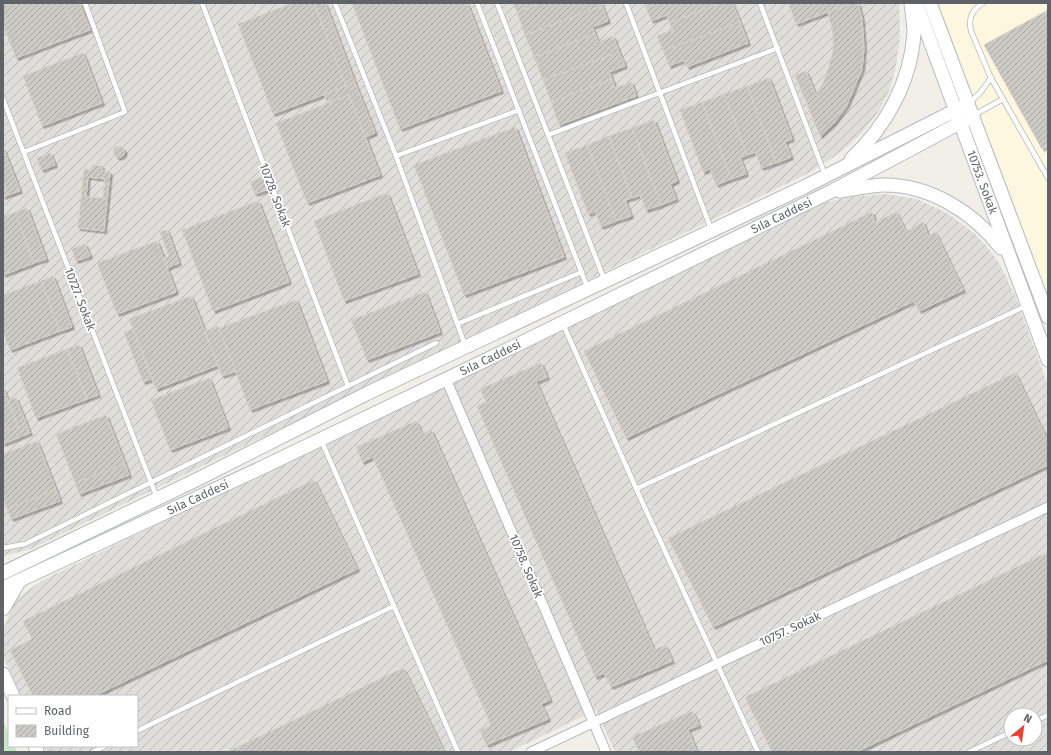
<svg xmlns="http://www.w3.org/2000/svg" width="1051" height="755" font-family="'Fira Sans',sans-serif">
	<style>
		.commercial { fill: #fef7e0 }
		.industrial { fill: url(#industrial-furrows); fill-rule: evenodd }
		.green { fill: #c5e8c5 }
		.building { fill: url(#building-hatch); stroke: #d6d1c6; fill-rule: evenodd; filter: url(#shadow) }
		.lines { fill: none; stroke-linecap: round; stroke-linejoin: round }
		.lane-casing { stroke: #b5b8bc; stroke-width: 6 }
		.street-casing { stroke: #b5b8bc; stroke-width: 11 }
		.secondary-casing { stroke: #b6babf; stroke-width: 15 }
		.lane { stroke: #fff; stroke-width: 4.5 }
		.street { stroke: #fff; stroke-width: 9 }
		.secondary { stroke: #fff; stroke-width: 13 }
		.labels { text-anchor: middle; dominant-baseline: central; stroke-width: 3.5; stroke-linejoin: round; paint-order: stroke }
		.street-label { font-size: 12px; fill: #5f6368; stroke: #fff }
	</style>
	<defs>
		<pattern id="industrial-furrows" width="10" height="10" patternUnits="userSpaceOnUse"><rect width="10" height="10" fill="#e0deda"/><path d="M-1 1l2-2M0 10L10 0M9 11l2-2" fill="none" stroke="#b9b8b5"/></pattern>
		<pattern id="building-hatch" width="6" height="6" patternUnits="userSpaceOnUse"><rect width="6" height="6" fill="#cccac5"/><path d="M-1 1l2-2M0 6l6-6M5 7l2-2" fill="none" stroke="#a9a8a4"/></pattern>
		<filter id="shadow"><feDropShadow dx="2.5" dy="2.5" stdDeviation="0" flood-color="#0004"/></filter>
	</defs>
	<rect width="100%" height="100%" fill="#f1efe8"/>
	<path class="commercial" d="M938 3H1048V295Z"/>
	<g class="industrial">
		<path d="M3 3H899L900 38 896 66 890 89 879 111 862 133 840 153 809 173 31 549 3 556Z"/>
		<path d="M886 194 917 199 947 213 975 234 987 247 998 261 1016 298 1048 385V752H615L596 710 509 752H46L43 746H137V696H21L3 656V630L12 607 19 597 41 581 823 203 849 197ZM1011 715H1035V739H1011Z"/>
	</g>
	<path class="green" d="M3 721 9 734V746H14L17 752H3Z"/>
	<g class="building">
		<path d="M11 3H64L76 35 16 58 3 25V6Z"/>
		<path d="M64 3H79L90 30 76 35Z"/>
		<path d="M293 3H314L346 86 273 114 238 24Z"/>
		<path d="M314 3H325L355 83 346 86Z"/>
		<path d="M352 3H467L501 91 400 129Z"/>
		<path d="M513 3H540L517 12Z"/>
		<path d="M540 3H601L602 6 525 35 517 12Z"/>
		<path d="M644 3H656L646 7Z"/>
		<path d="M656 3H721L670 23 667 15 651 21 646 7Z"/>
		<path d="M721 3H732L740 22 663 51 657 36 673 30 670 23Z"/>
		<path d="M788 3H852L796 24Z"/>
		<path d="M852 3H858L862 19 864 48 862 69 847 105 834 123 820 136 795 75 806 71 816 96 825 79 833 52V33L828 12Z"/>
		<path d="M602 6 608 21 592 27 595 34 534 57 525 35Z"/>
		<path d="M1048 10V145L1042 149 984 45Z"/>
		<path d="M740 22 748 43 687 67 684 60 669 66 663 51Z"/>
		<path d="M595 34 598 42 613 36 619 52 543 80 534 57Z"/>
		<path d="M619 52 625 66 609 72 612 79 551 102 543 80Z"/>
		<path d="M83 53 102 103 42 126 23 76Z"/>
		<path d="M769 78 792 139 785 142 791 157 776 163 747 86Z"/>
		<path d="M612 79 615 88 631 82 636 96 559 125 551 102Z"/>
		<path d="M355 83 375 133 365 137 349 95 327 103 324 94Z"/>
		<path d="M747 86 776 163 761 168 755 152 747 155 724 94Z"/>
		<path d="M724 94 747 155 740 158 746 174 731 179 702 102Z"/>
		<path d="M349 95 380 175 307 203 276 123Z"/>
		<path d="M702 102 731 179 716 185 710 169 703 172 680 110Z"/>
		<path d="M654 120 677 181 670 184 676 199 661 205 632 128Z"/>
		<path d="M515 127 564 257 464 295 414 165Z"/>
		<path d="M632 128 661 205 646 210 640 195 632 198 609 136Z"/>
		<path d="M609 136 632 198 625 200 631 216 616 221 587 145Z"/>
		<path d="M587 145 616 221 601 227 595 211 588 214 565 153Z"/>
		<circle cx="119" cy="152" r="5.5"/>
		<path d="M3 148 20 191 8 195 3 181Z"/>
		<path d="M50 153 55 165 41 170 37 158Z"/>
		<path d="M92 165 102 166V171L110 172 104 231 78 228 84 169 92 170ZM88 177 105 179 103 198 86 197Z"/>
		<path d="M264 176 269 189 255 194 250 182Z"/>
		<path d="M3 181 8 195 3 197Z"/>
		<path d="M387 193 418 274 344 301 314 221Z"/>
		<path d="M258 201 289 282 213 311 182 230Z"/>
		<path d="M27 208 46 259 34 263 15 212Z"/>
		<path d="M15 212 34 263 3 275V217Z"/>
		<path d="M872 212 875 223 896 212 906 232 923 222 928 236 935 232 963 290 919 311 914 301 626 438 584 351Z"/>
		<path d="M167 230 179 263 167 268 163 259 169 256 160 232Z"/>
		<path d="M157 241 176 292 117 314 97 263Z"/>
		<path d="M85 244 90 256 76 261 72 249Z"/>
		<path d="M53 276 72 327 60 331 41 281Z"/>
		<path d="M41 281 60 331 10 350 3 331V295Z"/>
		<path d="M425 292 440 332 367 360 351 320Z"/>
		<path d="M191 296 218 365 156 389 129 319Z"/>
		<path d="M296 300 327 381 250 410 219 328Z"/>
		<path d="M218 326 236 371 222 376 205 331Z"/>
		<path d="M133 329 152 379 143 382 124 332Z"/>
		<path d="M79 345 98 395 87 399 67 349Z"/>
		<path d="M67 349 87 399 36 418 17 368Z"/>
		<path d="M541 363 547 377 536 382 654 650 665 645 672 661 611 687 604 673 595 677 477 406 486 402 480 389Z"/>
		<path d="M1015 373 1048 442V465L713 627 668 538Z"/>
		<path d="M209 378 228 428 170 450 151 400Z"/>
		<path d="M3 388 18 426 3 432Z"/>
		<path d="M16 398 30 433 3 444V432L18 426 8 401Z"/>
		<path d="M106 415 125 464 75 483 56 434Z"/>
		<path d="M416 421 422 434 431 430 550 700 541 704 548 719 486 745 480 730 491 725 373 457 362 462 356 447Z"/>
		<path d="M37 441 56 490 7 509 3 498V454Z"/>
		<path d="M125 464 129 475 79 494 75 483Z"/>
		<path d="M314 480 357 569 94 696H33L10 650 32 639 23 621Z"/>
		<path d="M56 490 60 501 11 519 7 509Z"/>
		<path d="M1048 552V660L856 752H772L745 697Z"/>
		<path d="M403 668 444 752H227Z"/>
		<path d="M692 711 699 725 688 730 697 752H634L638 750 632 737Z"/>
	</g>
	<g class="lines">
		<g class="lane-casing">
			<g id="lane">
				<path d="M202 3 348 386"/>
				<path d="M335 3 396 156 465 345"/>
				<path d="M477 3 588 289"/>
				<path d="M497 3 604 279"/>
				<path d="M626 3 711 229"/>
				<path d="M760 3 825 175"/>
				<path d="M983 3C972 10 968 18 971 31L991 78 1048 178"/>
				<path d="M3 99 157 498"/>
				<path d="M968 104 980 93 991 78"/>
				<path d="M974 115 1003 99"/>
				<path d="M548 135 778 48"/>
				<path d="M24 152 125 112 85 3"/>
				<path d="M396 156 519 110"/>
				<path d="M457 324 582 272"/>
				<path d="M563 324 639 495 758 752"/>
				<path d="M321 440 458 752"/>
				<path d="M636 489 1028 305"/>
				<path d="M3 548 25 544 436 343"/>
				<path d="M1035 721 1048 715"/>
				<path d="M137 731 394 606"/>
				<path d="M93 752 105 746"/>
				<path d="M969 752 1011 732"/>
			</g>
		</g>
		<g class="street-casing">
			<g id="street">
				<path d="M446 379 606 752"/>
				<path d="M531 752 1048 507"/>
			</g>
		</g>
		<g class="secondary-casing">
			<g id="secondary">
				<path id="s1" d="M916 3 1048 360"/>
				<path d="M930 3 1048 317"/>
				<path d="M851 159C886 127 911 81 914 33 914 24 912 13 911 3"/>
				<path d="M840 191C854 189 868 186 882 185 929 184 973 212 1001 248"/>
				<path d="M3 573 200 478 366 394 804 187 968 104"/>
				<path id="s2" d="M3 588 261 468 488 359 832 191 973 116"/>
				<path d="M3 609 20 580"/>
				<path d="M3 674 13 696"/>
				<path d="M35 746 37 752"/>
			</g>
		</g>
		<use href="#lane" class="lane"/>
		<use href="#street" class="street"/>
		<use href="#secondary" class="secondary"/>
	</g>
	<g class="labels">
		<g class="street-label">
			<text stroke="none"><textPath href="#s1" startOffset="191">10753. Sokak</textPath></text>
			<text transform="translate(275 195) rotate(69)">10728. Sokak</text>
			<text stroke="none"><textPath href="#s2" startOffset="863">Sıla Caddesi</textPath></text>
			<text transform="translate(80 299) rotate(69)">10727. Sokak</text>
			<text stroke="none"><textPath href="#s2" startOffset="539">Sıla Caddesi</textPath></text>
			<text stroke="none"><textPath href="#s2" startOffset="215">Sıla Caddesi</textPath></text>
			<text transform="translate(526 566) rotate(67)">10758. Sokak</text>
			<text transform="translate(790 629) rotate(-25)">10757. Sokak</text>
		</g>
	</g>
	<rect width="1051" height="755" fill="none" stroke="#5f6368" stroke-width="8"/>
	<rect x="8" y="695" width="130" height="52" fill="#ffffff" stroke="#bfc1c3"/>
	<rect x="16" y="708" width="20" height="6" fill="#ffffff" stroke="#bfc1c3"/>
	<text x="44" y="715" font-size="12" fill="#5f6368">Road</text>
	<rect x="16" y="725" width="20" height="12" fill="url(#building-hatch)" stroke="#bfc1c3"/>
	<text x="44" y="735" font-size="12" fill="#5f6368">Building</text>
	<g transform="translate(1023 727) rotate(29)"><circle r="19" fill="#ffffff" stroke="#bfc1c3"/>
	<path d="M0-3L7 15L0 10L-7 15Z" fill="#ea4335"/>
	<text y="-6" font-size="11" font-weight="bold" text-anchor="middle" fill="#5f6368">N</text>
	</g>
</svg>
